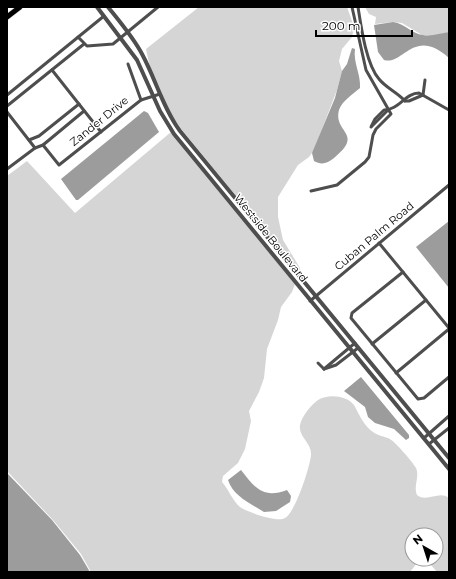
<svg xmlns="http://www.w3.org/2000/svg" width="456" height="579" font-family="Montserrat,sans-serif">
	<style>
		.green { fill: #d5d5d5; fill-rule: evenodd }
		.water { fill: #9c9c9c }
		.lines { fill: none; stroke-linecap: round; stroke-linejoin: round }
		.trunk-casing { stroke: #dbdbdb; stroke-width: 6 }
		.minor { stroke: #4e4e4e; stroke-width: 3 }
		.tertiary { stroke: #4e4e4e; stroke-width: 4 }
		.trunk { stroke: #000; stroke-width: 5 }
		.labels { text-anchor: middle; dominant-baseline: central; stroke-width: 3; stroke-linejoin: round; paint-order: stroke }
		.street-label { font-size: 11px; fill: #000; stroke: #fff }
	</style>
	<rect width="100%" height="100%" fill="#fff"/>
	<g class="green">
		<path d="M199 7H347L354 27 352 37 342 49 339 61 342 71 337 90 314 150 309 157 298 165 278 197V217L283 240 300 268V274L182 130C165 108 151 77 146 49Z"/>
		<path d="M365 7H449V32L432 36 422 35 402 23 393 22 375 24 376 17 369 14Z"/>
		<path d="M171 132 295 284 292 292 281 307 278 320 267 349 264 378 259 392 249 411 251 421 245 449 238 463 223 476 222 482C229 490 232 500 240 507 247 512 278 523 285 518 295 513 310 467 311 455 312 443 298 437 300 425 302 416 311 405 318 400 328 394 346 395 354 405 359 414 364 426 373 432 378 436 384 436 390 439 396 443 412 461 416 468 420 477 413 486 417 495 427 503 439 490 449 498V572H437L426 559 417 563 410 572H91L81 554 53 520 7 471V176L27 161 75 213ZM412 535H436V559H412Z"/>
	</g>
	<g class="water">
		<path d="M393 22C406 24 412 34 423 35 432 37 440 33 449 32V58C414 26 403 66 384 60L378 52 374 25Z"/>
		<path d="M352 48 355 49C353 63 361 74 360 88 353 94 342 101 339 110 333 133 365 133 334 158 327 164 321 165 314 161L312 153 335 98 342 71 347 64Z"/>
		<path d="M144 111 148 113 159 132 78 200H76L61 179Z"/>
		<path d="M449 221V288L416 247Z"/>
		<path d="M361 377 409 435V438L406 440 394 429 375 423 368 417 365 407 344 391Z"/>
		<path d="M241 470C255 488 263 499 287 490L291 496 290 502 276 511 264 512C250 503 233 496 228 480Z"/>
		<path d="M7 473 52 520 80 555 90 572H7Z"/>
	</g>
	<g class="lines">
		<g class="trunk-casing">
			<path id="trunk" d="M7 17 20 7"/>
		</g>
		<g class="minor">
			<path d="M358 7C361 26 366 64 379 79 386 88 397 92 405 101"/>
			<path d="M78 37 87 46 113 44 158 7"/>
			<path d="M52 70 101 132"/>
			<path d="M7 95 104 16"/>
			<path d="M423 95 425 80"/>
			<path d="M141 100 160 94"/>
			<path d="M405 101H409L423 95"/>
			<path d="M7 106 84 44"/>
			<path d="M7 112 35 148"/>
			<path d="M372 126 388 110"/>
			<path d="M371 127 375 119 384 110C399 110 405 93 419 93L449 110"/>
			<path d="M29 140 39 136 79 104"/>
			<path d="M43 145 59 165 141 100 128 64"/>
			<path d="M7 169 35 148 43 145 84 111"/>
			<path d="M311 191 337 185 365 162 369 157 373 135 376 129 391 114 366 70 352 7"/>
			<path d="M379 243 449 328"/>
			<path d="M403 272 352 313 351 318 418 399 424 398 449 377"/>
			<path d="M310 301 449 185"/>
			<path d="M372 344 426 300"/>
			<path d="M318 363 324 369"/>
			<path d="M324 369 355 343"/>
			<path d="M324 369 336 365 358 348"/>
			<path d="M396 373 449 329"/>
			<path d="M424 438 449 416"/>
			<path d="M429 444 449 428"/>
		</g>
		<g class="tertiary">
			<path d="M97 7 137 60 160 111 174 134 449 469"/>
			<path d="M108 7C120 22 133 37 142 54 156 80 163 108 180 131L449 458"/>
		</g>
		<use href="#trunk" class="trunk"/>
	</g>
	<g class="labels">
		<g class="street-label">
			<text transform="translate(99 121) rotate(-39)">Zander Drive</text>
			<text transform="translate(374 236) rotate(-40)">Cuban Palm Road</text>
			<text transform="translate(271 238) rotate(51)">Westside Boulevard</text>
		</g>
	</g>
	<rect width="456" height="579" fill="none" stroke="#000000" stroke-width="16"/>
	<g transform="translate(424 547) rotate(321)"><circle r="19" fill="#ffffff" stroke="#999999"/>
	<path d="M0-3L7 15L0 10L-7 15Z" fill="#000000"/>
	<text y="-6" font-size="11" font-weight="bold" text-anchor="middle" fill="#000000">N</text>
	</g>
	<path d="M316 30v6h96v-6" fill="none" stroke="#000000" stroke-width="2"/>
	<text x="322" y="30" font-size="12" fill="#000000" stroke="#ffffff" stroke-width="3" paint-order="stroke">200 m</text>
</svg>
